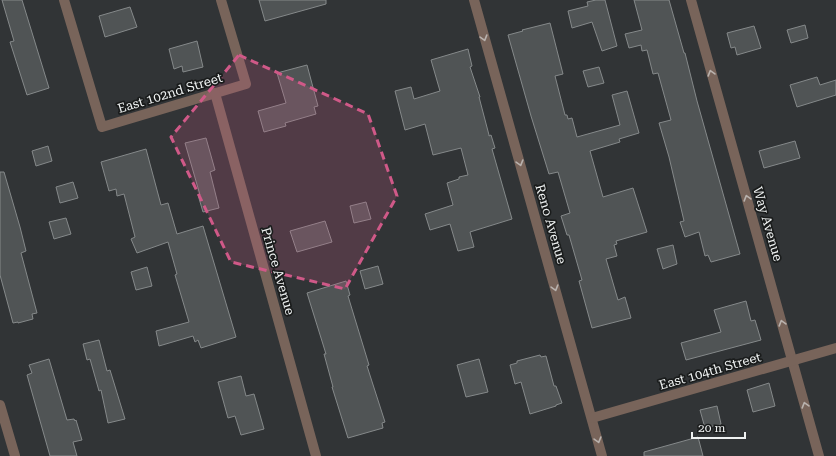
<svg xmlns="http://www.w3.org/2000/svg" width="836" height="456" font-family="'Roboto Serif',serif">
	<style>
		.building { fill: #505455; stroke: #85898a }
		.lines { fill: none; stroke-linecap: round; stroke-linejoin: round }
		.minor { stroke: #78645a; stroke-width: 10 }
		.oneway { stroke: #b9b2ae }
		.marked { fill: #d05988; fill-opacity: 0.2; stroke: #d05988; stroke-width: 3; stroke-dasharray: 8 5; stroke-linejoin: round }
		.labels { text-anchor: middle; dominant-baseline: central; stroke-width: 3.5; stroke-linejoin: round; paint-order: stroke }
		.street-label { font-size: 13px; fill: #eff2f2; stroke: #1a1c1c }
	</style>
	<rect width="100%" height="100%" fill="#313436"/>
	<g class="building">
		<path d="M2 0H22L49 88 27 95 10 42 14 41Z"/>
		<path d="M259 0H326V4L265 21Z"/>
		<path d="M596 0H605L617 46 602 51 592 22 572 28 568 11 588 6 587 2Z"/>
		<path d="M634 0H669L684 53H685L697 101 740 254 711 262 708 255 705 256 699 232 685 237 680 222 684 221 669 157 659 123 671 120 658 73 653 74 647 50 642 51 641 45 629 48 625 34 642 30Z"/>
		<path d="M130 7 137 27 105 37 99 16Z"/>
		<path d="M550 23 563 74 555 76 565 115H567L568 119 572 118 577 137 620 125 612 95 627 91 639 133 619 139 620 142 590 151 603 197 633 188 647 232 616 241 617 244 614 245 617 256 606 259 618 300 625 297 631 318 592 328 579 281 582 280 569 235H567L561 216 570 213 558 172 549 174 531 116 508 35 523 31 522 30Z"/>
		<path d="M805 25 808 38 791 43 787 30Z"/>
		<path d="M754 26 761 48 737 55 735 47 731 48 727 33Z"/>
		<path d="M197 41 203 67 183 72 182 66 174 69 169 49Z"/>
		<path d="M468 49 472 66 470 67 480 97H479L489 135V136L491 135 495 148 492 149 512 219 470 232 474 247 458 251 450 224 430 230 425 214 453 205 447 183 459 179V177L468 175 461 148 433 155 425 124 405 130 395 91 411 87 414 99 440 91 431 60Z"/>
		<path d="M307 65 318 106 314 107 316 114 285 123 286 126 264 132 258 111 286 103 277 73Z"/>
		<path d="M599 67 604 83 588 87 583 71Z"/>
		<path d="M817 77 820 85 836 80V95L797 107 790 85Z"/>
		<path d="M206 138 215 170 210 172 219 208 203 212 198 195H200L185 143Z"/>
		<path d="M795 141 800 158 764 168 759 151Z"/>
		<path d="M48 146 52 161 36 166 32 151Z"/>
		<path d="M146 149 161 205 168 203 177 234 203 226 236 337 201 348 198 340 195 342 193 336 159 346 156 331 189 322 175 275 177 274 168 242 137 253 131 239 135 237 124 194 117 196 116 189 109 191 101 162Z"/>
		<path d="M0 172H4L20 227 26 251 21 253 37 313 32 314 33 319 18 323V322L13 323 0 275Z"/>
		<path d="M73 182 78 198 60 203 56 187Z"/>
		<path d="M366 202 371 219 354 223 350 206Z"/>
		<path d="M66 218 71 234 54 239 49 222Z"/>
		<path d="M325 221 332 242 297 252 290 231Z"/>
		<path d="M673 245 677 264 663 269 657 249Z"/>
		<path d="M378 266 383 284 365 289 360 271Z"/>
		<path d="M147 267 152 286 136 290 131 272Z"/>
		<path d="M346 281 350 295 348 296 369 365 367 366 385 422 382 423 383 428 348 438 332 387H333L324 354H326L307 293Z"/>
		<path d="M746 301 751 321 755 320 761 340 686 360 681 343 721 332 714 310Z"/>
		<path d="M99 340 107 371 110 370 125 419 108 423 101 390 99 391 90 359 87 360 83 344Z"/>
		<path d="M540 355 541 357 546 356 554 386H556L562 403 556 405V406L530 414 521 382 515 384 510 365 517 363V361Z"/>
		<path d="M49 359 67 420 74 419 75 421 76 420 82 440 73 442 77 456H50L27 375 32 373 29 365Z"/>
		<path d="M479 359 488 392 466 397 457 365Z"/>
		<path d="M241 376 246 396 254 394 264 429 241 435 235 416 228 418 218 382Z"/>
		<path d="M769 383 775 406 753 412 747 390Z"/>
		<path d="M717 406 721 424 705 428 700 410Z"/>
		<path d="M698 437 703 456H644V452Z"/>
	</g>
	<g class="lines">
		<g class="minor">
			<path d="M64 0 102 127 246 84 221 0"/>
			<path d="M474 0 602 456"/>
			<path d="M691 0 819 456"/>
			<path d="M215 93 316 456"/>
			<path d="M0 405 15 456"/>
			<path d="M592 418 836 348"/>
		</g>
	</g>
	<defs><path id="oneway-chevron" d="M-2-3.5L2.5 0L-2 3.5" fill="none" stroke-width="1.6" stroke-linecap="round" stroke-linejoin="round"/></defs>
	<g class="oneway">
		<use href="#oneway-chevron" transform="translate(484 38) rotate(74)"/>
		<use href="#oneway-chevron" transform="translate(711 73) rotate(-106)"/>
		<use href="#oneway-chevron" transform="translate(520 163) rotate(74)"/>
		<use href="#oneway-chevron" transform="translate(747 198) rotate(-106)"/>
		<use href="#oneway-chevron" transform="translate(555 288) rotate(74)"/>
		<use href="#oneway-chevron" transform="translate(782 323) rotate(-106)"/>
		<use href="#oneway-chevron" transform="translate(805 405) rotate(-106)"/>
		<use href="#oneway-chevron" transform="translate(598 440) rotate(74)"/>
	</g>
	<path class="marked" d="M239 55 368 114 397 196 345 289 231 262 171 137Z"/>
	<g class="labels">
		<g class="street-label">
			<text transform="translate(170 93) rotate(-17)">East 102nd Street</text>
			<text transform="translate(551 224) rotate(74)">Reno Avenue</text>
			<text transform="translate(768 224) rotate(74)">Way Avenue</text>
			<text transform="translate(278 271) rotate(74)">Prince Avenue</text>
			<text transform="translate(710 371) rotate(-16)">East 104th Street</text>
		</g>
	</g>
	<path d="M692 432v6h53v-6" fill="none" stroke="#eff2f2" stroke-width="2"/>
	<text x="698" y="432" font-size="12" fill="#eff2f2" stroke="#1a1c1c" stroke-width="3" paint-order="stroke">20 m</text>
</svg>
